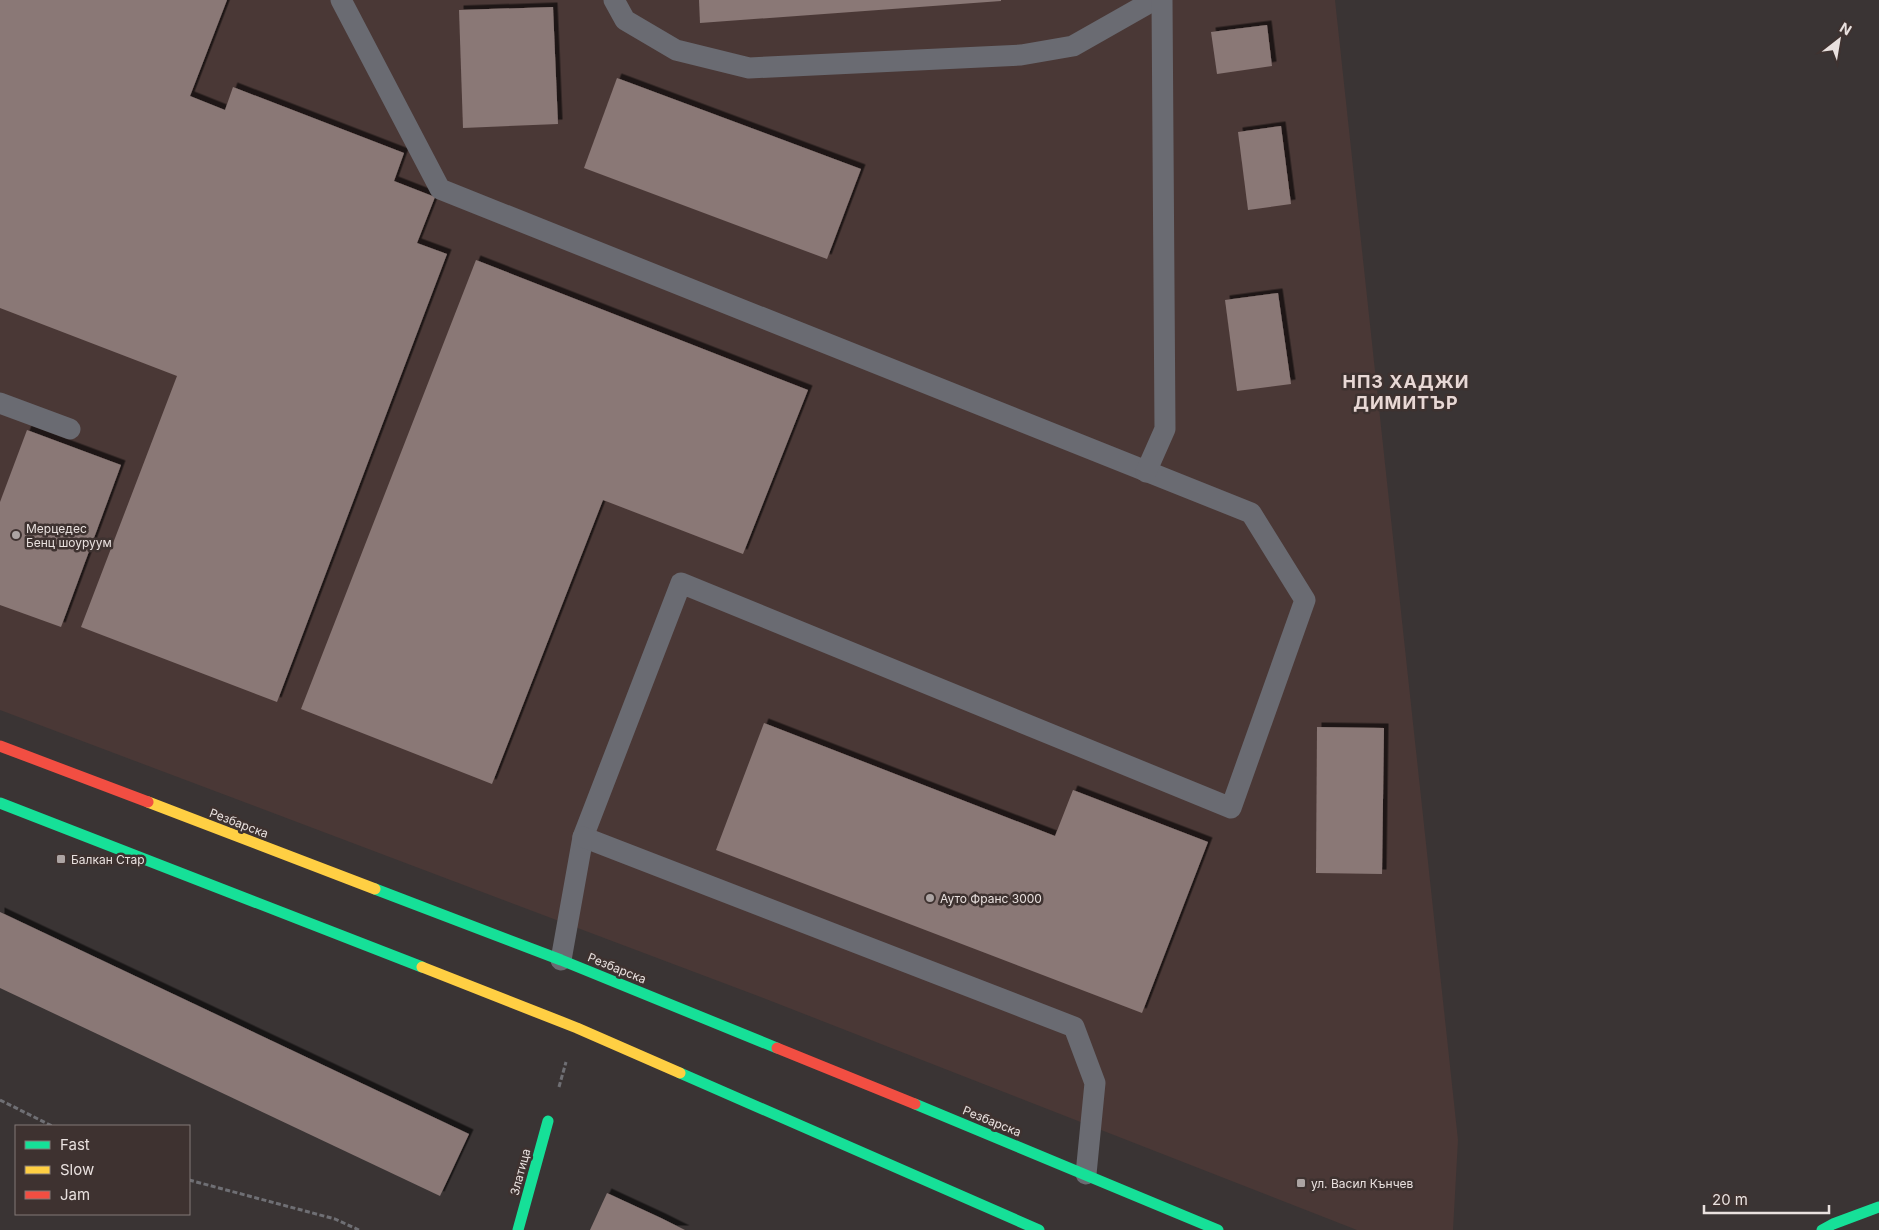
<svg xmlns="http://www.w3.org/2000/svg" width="1879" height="1230" font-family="Inter,sans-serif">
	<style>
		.built { fill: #4a3836 }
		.building { fill: #8a7876; filter: url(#shadow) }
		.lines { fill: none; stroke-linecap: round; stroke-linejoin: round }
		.path { stroke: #6f6f74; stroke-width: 3; stroke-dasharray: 5 2.5; stroke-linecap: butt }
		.lane { stroke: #6a6b72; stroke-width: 21 }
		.fast { stroke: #16e098; stroke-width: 11 }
		.slow { stroke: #ffcf43; stroke-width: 11 }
		.jam { stroke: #f24e42; stroke-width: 11 }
		.poi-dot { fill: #aca4a3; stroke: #3e3230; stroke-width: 2 }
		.labels { text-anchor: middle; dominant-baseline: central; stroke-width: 5; stroke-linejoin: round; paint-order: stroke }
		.poi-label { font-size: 12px; fill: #e9e1df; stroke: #3e3230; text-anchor: start }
		.street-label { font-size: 12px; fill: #e9e1df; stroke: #3e3230 }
		.district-label { font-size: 18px; font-weight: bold; letter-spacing: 1px; fill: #e8d8d5; stroke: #3e3230 }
	</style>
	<defs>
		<filter id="shadow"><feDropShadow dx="4.5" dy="-4.5" stdDeviation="0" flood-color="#0009"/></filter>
	</defs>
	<rect width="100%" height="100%" fill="#3a3434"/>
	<path class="built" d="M0 0H1335L1458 1140 1453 1230H1357L771 1001 0 710Z"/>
	<g class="building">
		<path d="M0 0H227L190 96 225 110 233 87 404 153 394 181 435 197 417 243 447 254 277 702 81 627 177 376 0 308Z"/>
		<path d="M699 0H1001V1L700 23Z"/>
		<path d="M553 7 558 124 463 128 459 10Z"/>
		<path d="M1267 25 1272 66 1217 74 1211 32Z"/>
		<path d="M617 78 861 169 827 259 584 168Z"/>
		<path d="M1281 126 1291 204 1248 210 1238 132Z"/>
		<path d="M476 260 808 390 743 554 603 500 492 784 301 709Z"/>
		<path d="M1278 293 1291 384 1237 391 1225 300Z"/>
		<path d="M27 430 121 465 61 627 0 605V502Z"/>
		<path d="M764 723 1055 836 1073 790 1208 842 1142 1013 716 850Z"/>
		<path d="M1317 727 1384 728 1382 874 1316 873Z"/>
		<path d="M0 912 469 1134 440 1196 0 988Z"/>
		<path d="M607 1193 661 1218 685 1230H590Z"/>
	</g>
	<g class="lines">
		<g class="path">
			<path d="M559 1087 566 1062"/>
			<path d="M0 1100 52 1126"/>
			<path d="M189 1180 335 1219 359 1230"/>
		</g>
		<g class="lane">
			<path d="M341 0 440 189 1251 513 1305 600 1231 808 681 583 583 837 561 960"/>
			<path d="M614 0 625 20 676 50 749 68 1021 55 1073 46 1154 0"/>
			<path d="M0 403 70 429"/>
			<path d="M1146 472 1165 429 1162 0"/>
			<path d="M583 837 1074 1027 1095 1083 1086 1174"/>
		</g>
		<g class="fast">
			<path d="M0 803 422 967"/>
			<path d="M375 889 561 960 777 1048"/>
			<path d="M680 1073 1039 1230"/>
			<path d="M915 1104 1218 1230"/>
			<path d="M518 1230 548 1121"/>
			<path d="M1822 1230 1833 1224 1879 1207"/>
		</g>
		<g class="slow">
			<path d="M148 802 375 889"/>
			<path d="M422 967 577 1028 680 1073"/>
		</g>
		<g class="jam">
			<path d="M0 746 148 802"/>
			<path d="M777 1048 915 1104"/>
		</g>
	</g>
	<g class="poi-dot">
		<circle cx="16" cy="535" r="5"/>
		<rect x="56" y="854" width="10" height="10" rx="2.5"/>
		<circle cx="930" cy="898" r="5"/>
		<rect x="1296" y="1178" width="10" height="10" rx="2.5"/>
	</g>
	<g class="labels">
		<g class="poi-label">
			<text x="26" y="528">Мерцедес<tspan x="26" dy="14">Бенц шоуруум</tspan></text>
			<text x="71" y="859">Балкан Стар</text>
			<text x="940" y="898">Ауто Франс 3000</text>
			<text x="1311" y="1183">ул. Васил Кънчев</text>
		</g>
		<g class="street-label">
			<text transform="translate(239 823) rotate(21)">Резбарска</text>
			<text transform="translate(617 968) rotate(22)">Резбарска</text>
			<text transform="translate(992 1121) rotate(22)">Резбарска</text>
			<text transform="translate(520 1172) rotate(-75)">Златица</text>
		</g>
		<g class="district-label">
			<text x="1406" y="381">НПЗ ХАДЖИ<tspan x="1406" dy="21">ДИМИТЪР</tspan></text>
		</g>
	</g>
	<rect x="15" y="1125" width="175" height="90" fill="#3e3230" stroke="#827876"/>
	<rect x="25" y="1141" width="25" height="8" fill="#16e098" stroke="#827876"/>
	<text x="60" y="1150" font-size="15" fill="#e9e1df">Fast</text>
	<rect x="25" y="1166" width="25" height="8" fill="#ffcf43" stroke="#827876"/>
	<text x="60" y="1175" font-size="15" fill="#e9e1df">Slow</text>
	<rect x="25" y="1191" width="25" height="8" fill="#f24e42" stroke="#827876"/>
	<text x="60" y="1200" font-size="15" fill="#e9e1df">Jam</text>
	<g transform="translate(1839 40) rotate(31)" stroke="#3e3230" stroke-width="4" paint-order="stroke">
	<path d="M0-4L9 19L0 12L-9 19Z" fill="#e9e1df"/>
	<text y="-8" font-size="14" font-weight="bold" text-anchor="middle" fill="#e9e1df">N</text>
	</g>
	<path d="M1704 1205v8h125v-8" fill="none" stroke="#e9e1df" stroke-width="2.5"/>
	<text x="1712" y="1205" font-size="15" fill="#e9e1df" stroke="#3e3230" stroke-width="4" paint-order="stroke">20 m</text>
</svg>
